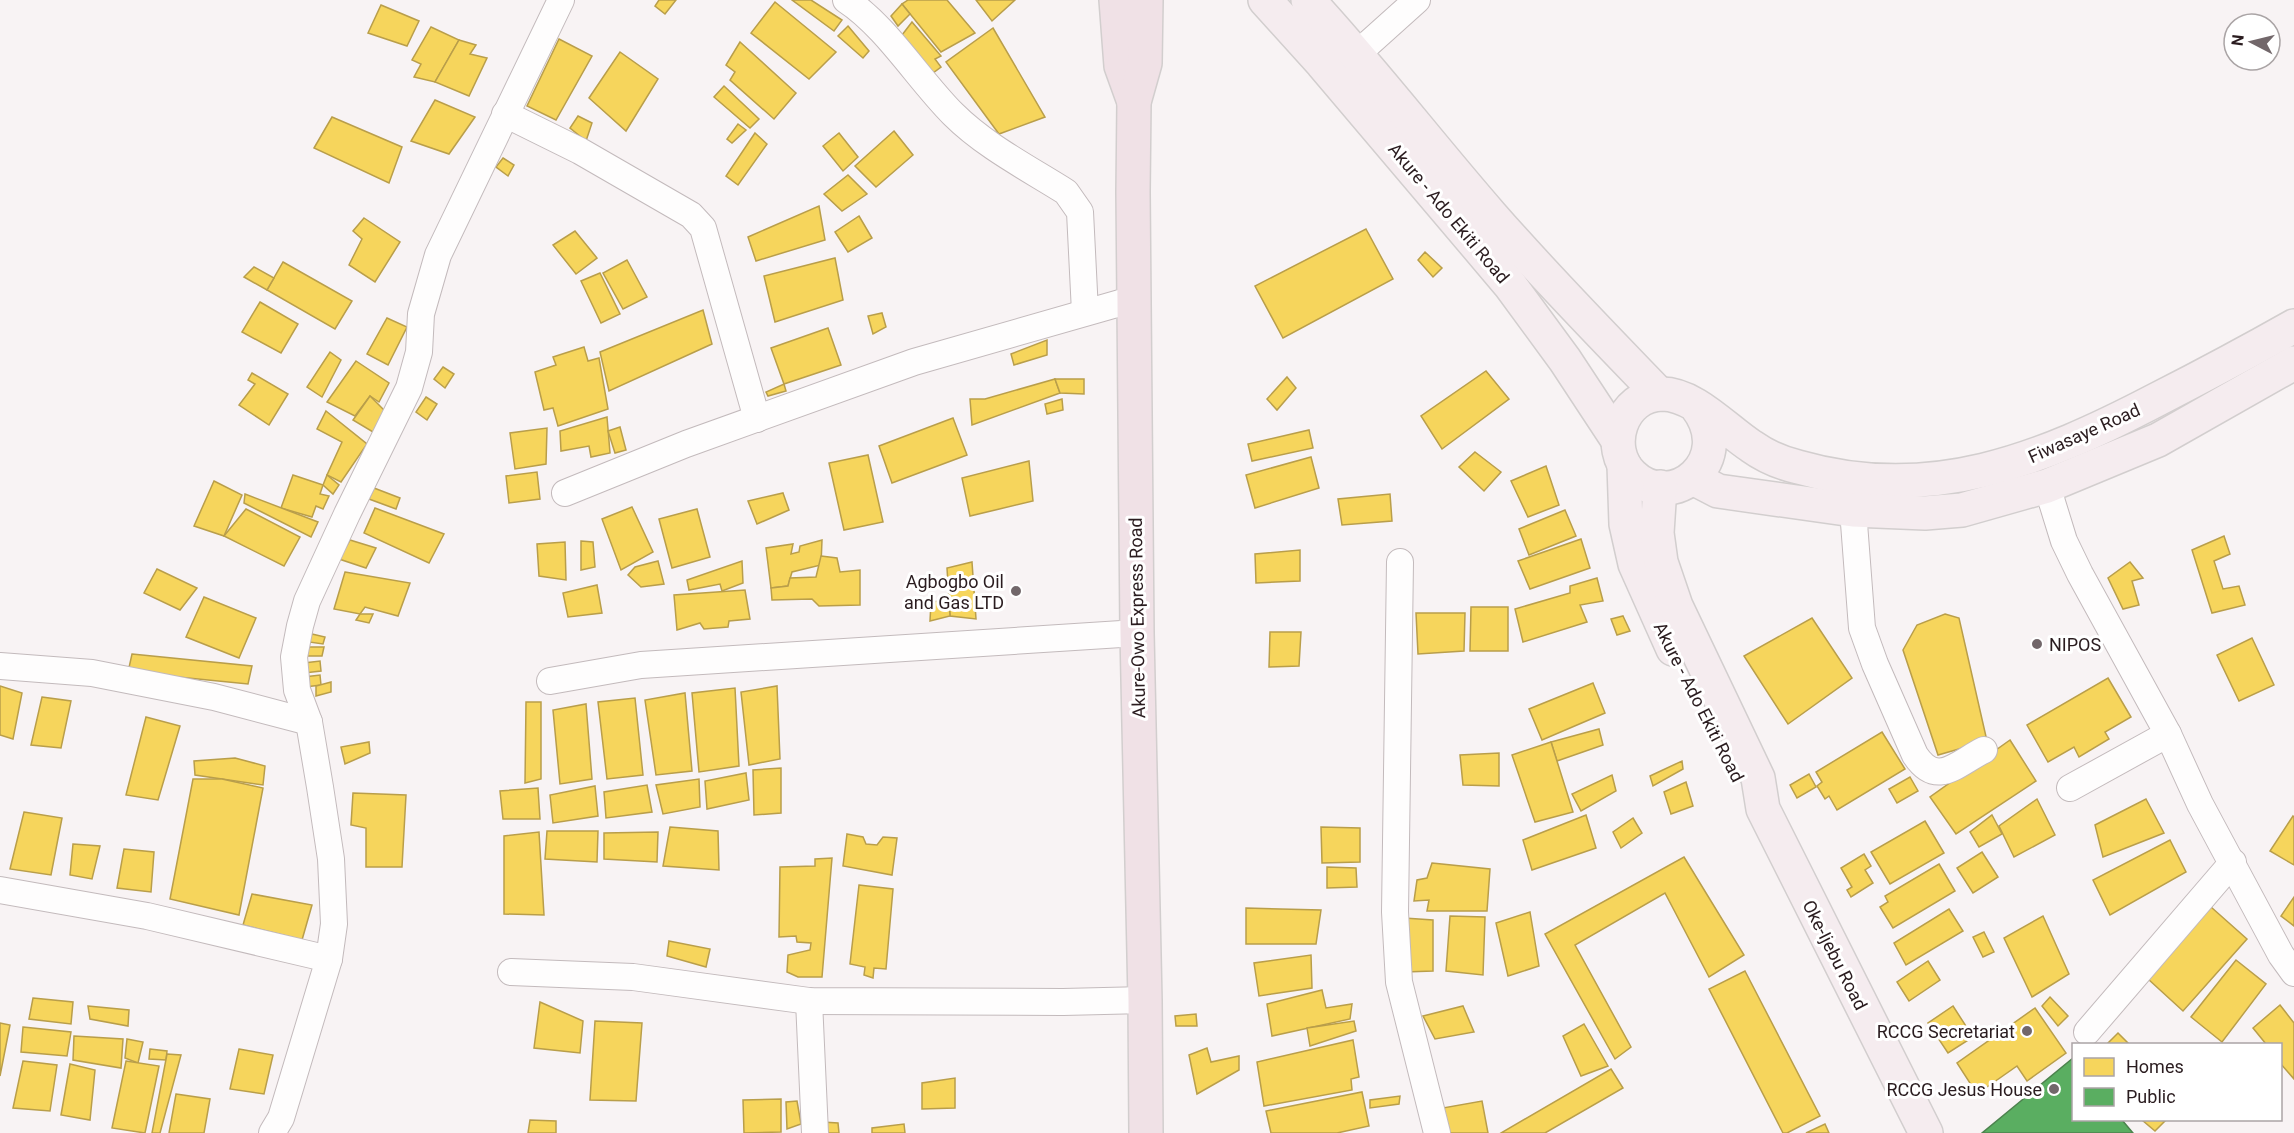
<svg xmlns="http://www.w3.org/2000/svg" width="2294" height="1133" font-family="Roboto,sans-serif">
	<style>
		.homes { fill: #f6d55c; stroke: #b99e4a; stroke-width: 1.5 }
		.public { fill: #5aae61; stroke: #4c824d; stroke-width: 1.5 }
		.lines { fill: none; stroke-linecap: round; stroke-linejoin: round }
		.minor-casing { stroke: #c3babc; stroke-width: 28 }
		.major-casing { stroke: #d2cece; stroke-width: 36 }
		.highway-casing { stroke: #d2cece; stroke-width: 36 }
		.minor { stroke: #fefdfd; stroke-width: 26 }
		.major { stroke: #f5ecef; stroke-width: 33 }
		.highway { stroke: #f0e1e6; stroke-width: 33 }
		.poi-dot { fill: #72676a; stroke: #fff; stroke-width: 2 }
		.labels { text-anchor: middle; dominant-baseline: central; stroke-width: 6; stroke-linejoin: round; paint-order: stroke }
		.street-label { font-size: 18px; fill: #2a1c1f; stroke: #fff }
		.poi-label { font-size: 18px; fill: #2a1c1f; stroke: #fff; text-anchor: end }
	</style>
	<rect width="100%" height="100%" fill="#f8f3f4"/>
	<g class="homes">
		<path d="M659 0H676L665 14 655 6Z"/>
		<path d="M792 0H811L842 20 834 31Z"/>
		<path d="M908 0H947L975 33 941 52 902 4Z"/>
		<path d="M976 0H1015L992 21Z"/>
		<path d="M775 2 836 52 809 79 751 33Z"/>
		<path d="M902 4 910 14 898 26 891 16Z"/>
		<path d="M381 5 419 21 407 46 368 33Z"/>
		<path d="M912 22 941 56 935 59 941 67 933 73 902 35Z"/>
		<path d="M848 26 869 51 863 58 838 36Z"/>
		<path d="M431 27 459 40 435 82 414 77 421 64 412 60Z"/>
		<path d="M993 28 1045 117 999 134 946 62Z"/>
		<path d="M559 39 592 56 556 120 527 106Z"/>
		<path d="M459 40 476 45 470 54 487 58 469 96 435 82Z"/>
		<path d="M740 42 796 93 774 119 730 80 735 72 726 65Z"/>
		<path d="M620 52 658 79 626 131 589 98Z"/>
		<path d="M724 86 759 119 750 128 714 97Z"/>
		<path d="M435 100 475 117 449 154 411 141Z"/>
		<path d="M578 116 592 123 586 141 570 128Z"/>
		<path d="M332 117 402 147 389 183 314 148Z"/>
		<path d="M738 124 746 130 732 143 727 139Z"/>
		<path d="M894 131 913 155 876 187 855 166Z"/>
		<path d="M755 133 767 144 738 185 726 176Z"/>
		<path d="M839 133 858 157 843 171 823 146Z"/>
		<path d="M503 158 514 165 508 176 496 167Z"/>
		<path d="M848 175 867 194 842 211 824 194Z"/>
		<path d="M819 206 825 240 756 261 748 237Z"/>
		<path d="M859 216 872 238 848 252 835 232Z"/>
		<path d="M364 218 400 242 375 282 349 265 362 239 353 231Z"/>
		<path d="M1366 229 1393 279 1283 338 1255 286Z"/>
		<path d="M575 231 597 258 576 274 553 245Z"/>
		<path d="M1425 252 1442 268 1433 277 1418 260Z"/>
		<path d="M835 258 843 300 775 322 764 276Z"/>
		<path d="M627 260 647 297 623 309 603 273Z"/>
		<path d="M283 262 352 301 335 329 267 290Z"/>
		<path d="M254 267 274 278 267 290 244 277Z"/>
		<path d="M600 273 620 314 601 323 581 281Z"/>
		<path d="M260 302 298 324 281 353 242 332Z"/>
		<path d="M703 310 712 344 609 391 600 352Z"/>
		<path d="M882 313 886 327 873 334 868 316Z"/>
		<path d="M387 318 407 327 388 365 367 354Z"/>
		<path d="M828 328 841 365 784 384 771 348Z"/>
		<path d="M1047 340V355L1014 365 1011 354Z"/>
		<path d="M584 347 588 361 599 358 608 409 558 426 553 408 544 410 535 372 556 365 553 357Z"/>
		<path d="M330 352 341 360 322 397 307 387Z"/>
		<path d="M356 361 389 383 379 402 370 396 355 416 327 402Z"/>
		<path d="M443 367 454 374 445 388 434 379Z"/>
		<path d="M1486 371 1509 399 1442 449 1421 416Z"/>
		<path d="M252 373 288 394 269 425 239 405 255 384 248 380Z"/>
		<path d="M1287 377 1296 388 1277 410 1267 399Z"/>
		<path d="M1055 379 1060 393 972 425 970 399H985Z"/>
		<path d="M1055 379H1084V394L1060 393Z"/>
		<path d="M784 384 786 391 768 396 766 392Z"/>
		<path d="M370 396 387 413 373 432 353 420Z"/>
		<path d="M426 397 437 404 427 420 416 412Z"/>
		<path d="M1062 399 1063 410 1047 414 1045 404Z"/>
		<path d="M326 411 367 444 341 482 327 475 342 442 317 429Z"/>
		<path d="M607 417 610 453 591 457 589 446 561 451 560 431Z"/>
		<path d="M953 418 967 455 892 483 879 446Z"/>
		<path d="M620 427 626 450 615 453 608 431Z"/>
		<path d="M547 428 546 464 515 469 510 433Z"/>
		<path d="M1309 430 1313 448 1252 461 1248 444Z"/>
		<path d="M1475 452 1501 472 1484 491 1459 467Z"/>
		<path d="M868 455 883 522 844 530 829 463Z"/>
		<path d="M1311 457 1319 488 1255 508 1246 475Z"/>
		<path d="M1029 461 1033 501 970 516 962 478Z"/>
		<path d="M1546 466 1559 505 1528 517 1511 481Z"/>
		<path d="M537 472 540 499 509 503 506 476Z"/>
		<path d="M293 475 323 485 320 494 329 496 323 509 316 506 312 517 281 508Z"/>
		<path d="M327 475 339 485 333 494 323 485Z"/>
		<path d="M214 481 242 495 224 536 194 526Z"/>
		<path d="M374 488 400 498 396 509 369 499Z"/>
		<path d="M783 493 789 510 757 524 748 501Z"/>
		<path d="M245 494 318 522 311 537 244 503Z"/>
		<path d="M1390 494 1392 521 1342 525 1338 499Z"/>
		<path d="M632 507 653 552 621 570 602 519Z"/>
		<path d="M375 508 444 534 429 563 364 533Z"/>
		<path d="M246 509 300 537 284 566 224 536Z"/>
		<path d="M697 509 710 557 672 568 659 519Z"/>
		<path d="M1565 510 1576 536 1529 555 1519 529Z"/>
		<path d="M2224 536 2230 554 2214 561 2223 589 2239 586 2245 605 2212 613 2192 550Z"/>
		<path d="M1581 539 1590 568 1530 589 1518 561Z"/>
		<path d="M350 540 376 548 366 568 339 559Z"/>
		<path d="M822 540 821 565 792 572 788 586 771 588 766 548 793 544 791 554 799 552 800 546Z"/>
		<path d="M581 541 593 542 595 567 581 570Z"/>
		<path d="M565 542 566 580 539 576 537 544Z"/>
		<path d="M1300 550V581L1256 583 1255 554Z"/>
		<path d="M821 556 837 558 840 572 860 570V605L819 606 812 599 772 600 771 588 788 586 790 578 816 577Z"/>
		<path d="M658 561 664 584 641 587 628 575 635 567Z"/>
		<path d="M742 561 743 583 722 591 720 584 689 590 687 580Z"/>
		<path d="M972 562 976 619 950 616 947 568Z"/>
		<path d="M2130 562 2143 578 2132 581 2139 605 2123 609 2108 578Z"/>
		<path d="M157 569 197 588 180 610 144 593Z"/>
		<path d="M345 572 410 583 398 616 365 607 360 614 334 609Z"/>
		<path d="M1597 578 1603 601 1580 605 1587 622 1523 642 1515 609 1570 593V586Z"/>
		<path d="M597 585 602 613 568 617 563 593Z"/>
		<path d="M745 590 750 619 729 621 728 627 704 629 700 623 677 630 674 595Z"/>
		<path d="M204 597 256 618 239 658 186 637Z"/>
		<path d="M949 600 950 616 930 621 931 602Z"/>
		<path d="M1471 607H1508V651H1470Z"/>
		<path d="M1416 613H1465L1464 651 1418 654Z"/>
		<path d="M360 614H373L369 623 356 620Z"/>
		<path d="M1945 614 1959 618 1987 741 1938 755 1903 650 1917 625Z"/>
		<path d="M1623 616 1630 631 1617 635 1611 619Z"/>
		<path d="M1812 618 1852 678 1788 724 1744 656Z"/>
		<path d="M1270 632H1301L1299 666 1269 667Z"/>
		<path d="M312 634 325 637 323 644 309 642Z"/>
		<path d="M2252 638 2274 685 2239 701 2217 655Z"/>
		<path d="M308 647H324L322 656H306Z"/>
		<path d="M132 654 252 666 248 684 128 672Z"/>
		<path d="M320 661 321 671 304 673V663Z"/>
		<path d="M320 675 321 685 305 687 304 677Z"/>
		<path d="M2108 678 2131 717 2105 732 2109 739 2079 757 2074 747 2048 762 2027 725Z"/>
		<path d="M331 682V692L316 696V686Z"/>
		<path d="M1593 683 1605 713 1542 740 1529 709Z"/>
		<path d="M0 686 22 693 13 739 0 735Z"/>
		<path d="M777 686 780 759 749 765 741 692Z"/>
		<path d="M735 688 739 766 699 772 692 693Z"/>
		<path d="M685 693 692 771 656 775 645 700Z"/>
		<path d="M42 697 71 701 61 748 31 745Z"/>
		<path d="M635 698 643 775 607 779 598 702Z"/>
		<path d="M526 702H541V779L525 783Z"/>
		<path d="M586 704 592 779 560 784 553 710Z"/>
		<path d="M146 717 180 726 158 800 126 795Z"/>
		<path d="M1599 729 1603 745 1557 761 1551 742Z"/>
		<path d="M1882 732 1905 769 1837 810 1829 796 1825 799 1817 786 1822 782 1816 772Z"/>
		<path d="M2010 740 2036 781 1956 834 1930 797Z"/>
		<path d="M369 742 370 753 345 764 341 747Z"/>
		<path d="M1551 742 1573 812 1535 822 1512 755Z"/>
		<path d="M1499 753V786L1463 785 1460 755Z"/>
		<path d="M235 758 265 766 263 785 195 775 194 761Z"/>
		<path d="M1682 761 1683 769 1653 786 1650 776Z"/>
		<path d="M781 768V813L754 815 753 770Z"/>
		<path d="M746 773 749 800 707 809 705 781Z"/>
		<path d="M1809 774 1816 787 1797 798 1790 785Z"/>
		<path d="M1612 775 1616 791 1581 811 1572 794Z"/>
		<path d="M1910 777 1918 791 1897 803 1889 789Z"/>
		<path d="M193 779H222L263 788 239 915 170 899Z"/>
		<path d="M699 779 700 807 663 814 656 785Z"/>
		<path d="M1686 782 1693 806 1671 814 1664 792Z"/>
		<path d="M647 785 652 812 606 818 604 792Z"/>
		<path d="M595 786 598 816 553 823 550 795Z"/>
		<path d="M538 788 540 819H503L500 791Z"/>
		<path d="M353 793 406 795 402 867H366V828L351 825Z"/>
		<path d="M2037 799 2055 835 2014 857 1999 826Z"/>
		<path d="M2146 799 2164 833 2103 857 2095 825Z"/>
		<path d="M24 812 62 818 51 875 10 869Z"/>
		<path d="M1586 815 1596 848 1532 870 1523 840Z"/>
		<path d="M1992 815 2002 834 1979 847 1970 832Z"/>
		<path d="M2293 816 2294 817V865L2270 851Z"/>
		<path d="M1633 818 1642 833 1621 848 1613 832Z"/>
		<path d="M1925 821 1944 853 1890 884 1871 852Z"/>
		<path d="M670 827 718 831 719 870 663 866Z"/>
		<path d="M1321 827 1360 828V862L1322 863Z"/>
		<path d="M547 831H598L597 862 545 859Z"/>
		<path d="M539 832 544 915 504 914V836Z"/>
		<path d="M658 832 657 862 604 859V833Z"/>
		<path d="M847 834 863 837 866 844 877 845 883 837 897 838 892 875 843 866Z"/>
		<path d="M2170 840 2186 872 2110 915 2093 880Z"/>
		<path d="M73 844 100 846 92 879 70 875Z"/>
		<path d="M124 849 154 852 151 892 117 888Z"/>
		<path d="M1982 852 1998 877 1973 893 1957 868Z"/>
		<path d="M1864 854 1871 866 1865 870 1873 883 1851 897 1847 890 1852 887 1841 868Z"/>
		<path d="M1684 857 1744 955 1709 977 1665 893 1575 945 1631 1047 1615 1059 1545 934Z"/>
		<path d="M832 858 822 977H798L787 972 788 955 810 950 811 943 797 942 796 936 779 937 780 867 815 866V859Z"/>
		<path d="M1432 863 1490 869 1487 911H1427L1429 900 1414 901 1417 880 1427 878Z"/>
		<path d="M1939 864 1955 891 1893 928 1880 907 1888 902 1885 896Z"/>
		<path d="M1327 867 1356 868 1357 887 1327 888Z"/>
		<path d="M859 885 893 889 886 969 874 968 873 978 864 975 865 967 850 964Z"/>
		<path d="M252 894 312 905 302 940 243 925Z"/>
		<path d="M2294 897V926L2281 916Z"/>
		<path d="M2211 907 2247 939 2183 1011 2148 979Z"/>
		<path d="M1246 908 1321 910 1316 944H1246Z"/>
		<path d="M1949 909 1963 931 1906 965 1894 943Z"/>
		<path d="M1530 912 1539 966 1508 976 1496 923Z"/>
		<path d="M1450 916 1485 917 1483 975 1446 971Z"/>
		<path d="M2043 916 2069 974 2032 997 2004 938Z"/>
		<path d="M1404 918 1433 920V971L1405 972Z"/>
		<path d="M1984 932 1994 952 1983 957 1973 937Z"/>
		<path d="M669 941 710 949 706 967 667 956Z"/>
		<path d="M1311 955 1312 988 1259 996 1254 963Z"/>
		<path d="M2236 960 2266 984 2222 1042 2191 1017Z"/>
		<path d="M1928 961 1940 980 1909 1001 1897 982Z"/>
		<path d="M1745 971 1820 1116 1787 1133H1783L1709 989Z"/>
		<path d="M1322 990 1326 1008 1352 1004 1350 1019 1272 1036 1267 1004Z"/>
		<path d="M2050 997 2068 1016 2058 1026 2042 1006Z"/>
		<path d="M33 998 73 1002 71 1024 29 1019Z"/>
		<path d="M540 1002 583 1021 580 1053 534 1048Z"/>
		<path d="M2280 1005 2294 1023V1079L2280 1063V1044H2266L2253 1028Z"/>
		<path d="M88 1006 129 1010 128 1026 90 1019Z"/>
		<path d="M1463 1006 1474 1032 1435 1039 1423 1016Z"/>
		<path d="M1953 1006 1973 1037 1948 1053 1928 1023Z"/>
		<path d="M2035 1008 2066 1053 2027 1081 2017 1066 1977 1094 1957 1063Z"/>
		<path d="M1196 1014 1197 1026H1176L1175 1016Z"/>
		<path d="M595 1021 642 1023 636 1101 590 1100Z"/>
		<path d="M1354 1021 1356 1031 1310 1046 1307 1028Z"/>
		<path d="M0 1023 10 1025 0 1076Z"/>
		<path d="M1584 1024 1608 1066 1581 1076 1563 1036Z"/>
		<path d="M23 1027 71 1032 67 1056 21 1052Z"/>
		<path d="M2118 1033 2129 1044H2107Z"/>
		<path d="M74 1036 123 1039 121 1068 73 1060Z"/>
		<path d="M127 1039 143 1042 138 1063 125 1058Z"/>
		<path d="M1353 1040 1359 1077 1351 1079 1352 1090 1264 1106 1257 1062Z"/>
		<path d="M1207 1048 1211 1062 1239 1056V1070L1197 1094 1189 1055Z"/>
		<path d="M150 1049 167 1051 166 1060 149 1059Z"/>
		<path d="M239 1049 273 1055 264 1094 230 1089Z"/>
		<path d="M167 1054 181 1055 160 1133H152Z"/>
		<path d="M23 1061 57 1065 50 1111 13 1108Z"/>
		<path d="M126 1061 159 1066 145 1133 112 1128Z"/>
		<path d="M70 1064 95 1070 90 1120 61 1115Z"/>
		<path d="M1611 1069 1623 1088 1545 1133H1501Z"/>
		<path d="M955 1078V1108L922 1109V1083Z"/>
		<path d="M1362 1092 1369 1126 1337 1133H1271L1266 1111Z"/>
		<path d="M176 1094 210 1099 204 1133H169Z"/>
		<path d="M1400 1096 1399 1104 1370 1108V1100Z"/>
		<path d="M781 1099V1132L744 1133 743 1100Z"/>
		<path d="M797 1101 801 1124 787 1129 786 1102Z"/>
		<path d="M1482 1101 1488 1133H1443L1437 1109Z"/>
		<path d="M530 1120 556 1121V1133H528Z"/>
		<path d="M2142 1120H2166L2155 1131Z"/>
		<path d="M822 1122 838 1123 839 1133H823Z"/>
		<path d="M904 1124 905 1133H872V1128Z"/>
		<path d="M1825 1124 1829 1133H1806Z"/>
	</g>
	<path class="public" d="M2073 1058 2074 1120H2122L2133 1133H1982Z"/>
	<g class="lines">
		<g class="minor-casing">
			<g id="minor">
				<path d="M846 0C886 26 918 79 953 114 985 146 1028 168 1066 192L1080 212 1085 312"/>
				<path d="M1358 53 1417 0"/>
				<path d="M505 114 580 151 691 215 703 228 757 419"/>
				<path d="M2047 486 2064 541 2080 574 2168 734 2200 804 2281 955 2294 973"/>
				<path d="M565 493 686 444 914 362 1134 299"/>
				<path d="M1853 510 1862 628 1875 664 1915 755C1937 788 1956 764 1984 750"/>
				<path d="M1400 562 1395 912 1399 982 1437 1133"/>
				<path d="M0 666 92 673 214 697 309 722"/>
				<path d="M550 681 641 665 1137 633"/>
				<path d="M2070 788 2168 734"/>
				<path d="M0 890 147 916 329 959"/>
				<path d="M511 972 633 977 809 1001 1063 1002 1145 1000"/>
				<path d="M809 1001 815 1133"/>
				<path d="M2087 1032 2233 862"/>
				<path d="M272 1133 281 1118 329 959 334 924 331 859 320 787 309 722 297 690 294 657 300 626 307 601 347 514 409 388 419 352 421 314 438 255 561 0"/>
			</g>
		</g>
		<g class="major-casing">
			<g id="major">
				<path d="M1265 0 1322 63 1510 285 1565 360 1617 439"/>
				<path d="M1308 0C1372 69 1429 144 1491 215 1545 277 1602 335 1659 394"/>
				<path d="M1696 406C1738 460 1672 514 1632 475 1604 448 1621 395 1662 394 1694 394 1725 429 1751 446 1765 456 1781 463 1798 467 1930 505 2041 460 2156 400 2203 376 2248 352 2294 326"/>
				<path d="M1624 465 1626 524 1635 564 1673 649"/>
				<path d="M1693 478 1718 491 1853 510 1925 513 1962 510 2047 486 2158 440 2294 363"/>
				<path d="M1660 487 1657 533 1661 562 1676 606 1758 778 1763 809 1926 1133"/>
			</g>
		</g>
		<g class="highway-casing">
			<g id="highway">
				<path d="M1116 0 1121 66 1134 102"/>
				<path d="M1146 1133 1145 1000 1137 633 1133 192 1134 102 1145 63 1146 0"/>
			</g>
		</g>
		<use href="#minor" class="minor"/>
		<use href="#major" class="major"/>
		<use href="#highway" class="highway"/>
	</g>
	<g class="poi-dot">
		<circle cx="1016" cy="591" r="6"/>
		<circle cx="2037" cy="644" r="6"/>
		<circle cx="2027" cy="1031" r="6"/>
		<circle cx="2054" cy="1089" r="6"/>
	</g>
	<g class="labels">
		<g class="street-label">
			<text transform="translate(1449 213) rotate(50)">Akure - Ado Ekiti Road</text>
			<text transform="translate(2084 433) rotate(-24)">Fiwasaye Road</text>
			<text transform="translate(1137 618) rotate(-91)">Akure-Owo Express Road</text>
			<text transform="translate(1699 702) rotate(63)">Akure - Ado Ekiti Road</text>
			<text transform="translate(1835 955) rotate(63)">Oke-Ijebu Road</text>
		</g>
		<g class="poi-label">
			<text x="1004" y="581">Agbogbo Oil<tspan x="1004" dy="21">and Gas LTD</tspan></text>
			<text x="2049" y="644" text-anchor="start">NIPOS</text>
			<text x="2015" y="1031">RCCG Secretariat</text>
			<text x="2042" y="1089">RCCG Jesus House</text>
		</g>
	</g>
	<rect x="2072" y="1043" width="210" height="78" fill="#ffffff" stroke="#aaa4a5" stroke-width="1.5"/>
	<rect x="2084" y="1058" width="30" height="18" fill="#f6d55c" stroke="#aaa4a5" stroke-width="1.5"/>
	<text x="2126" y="1073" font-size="18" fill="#2a1c1f">Homes</text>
	<rect x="2084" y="1088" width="30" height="18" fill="#5aae61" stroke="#aaa4a5" stroke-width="1.5"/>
	<text x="2126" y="1103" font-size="18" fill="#2a1c1f">Public</text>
	<g transform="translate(2252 42) rotate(277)"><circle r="28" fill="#ffffff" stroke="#aaa4a5" stroke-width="1.5"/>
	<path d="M0-4.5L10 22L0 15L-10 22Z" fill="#72676a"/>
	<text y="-9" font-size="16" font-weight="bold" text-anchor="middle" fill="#2a1c1f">N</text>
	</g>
</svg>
